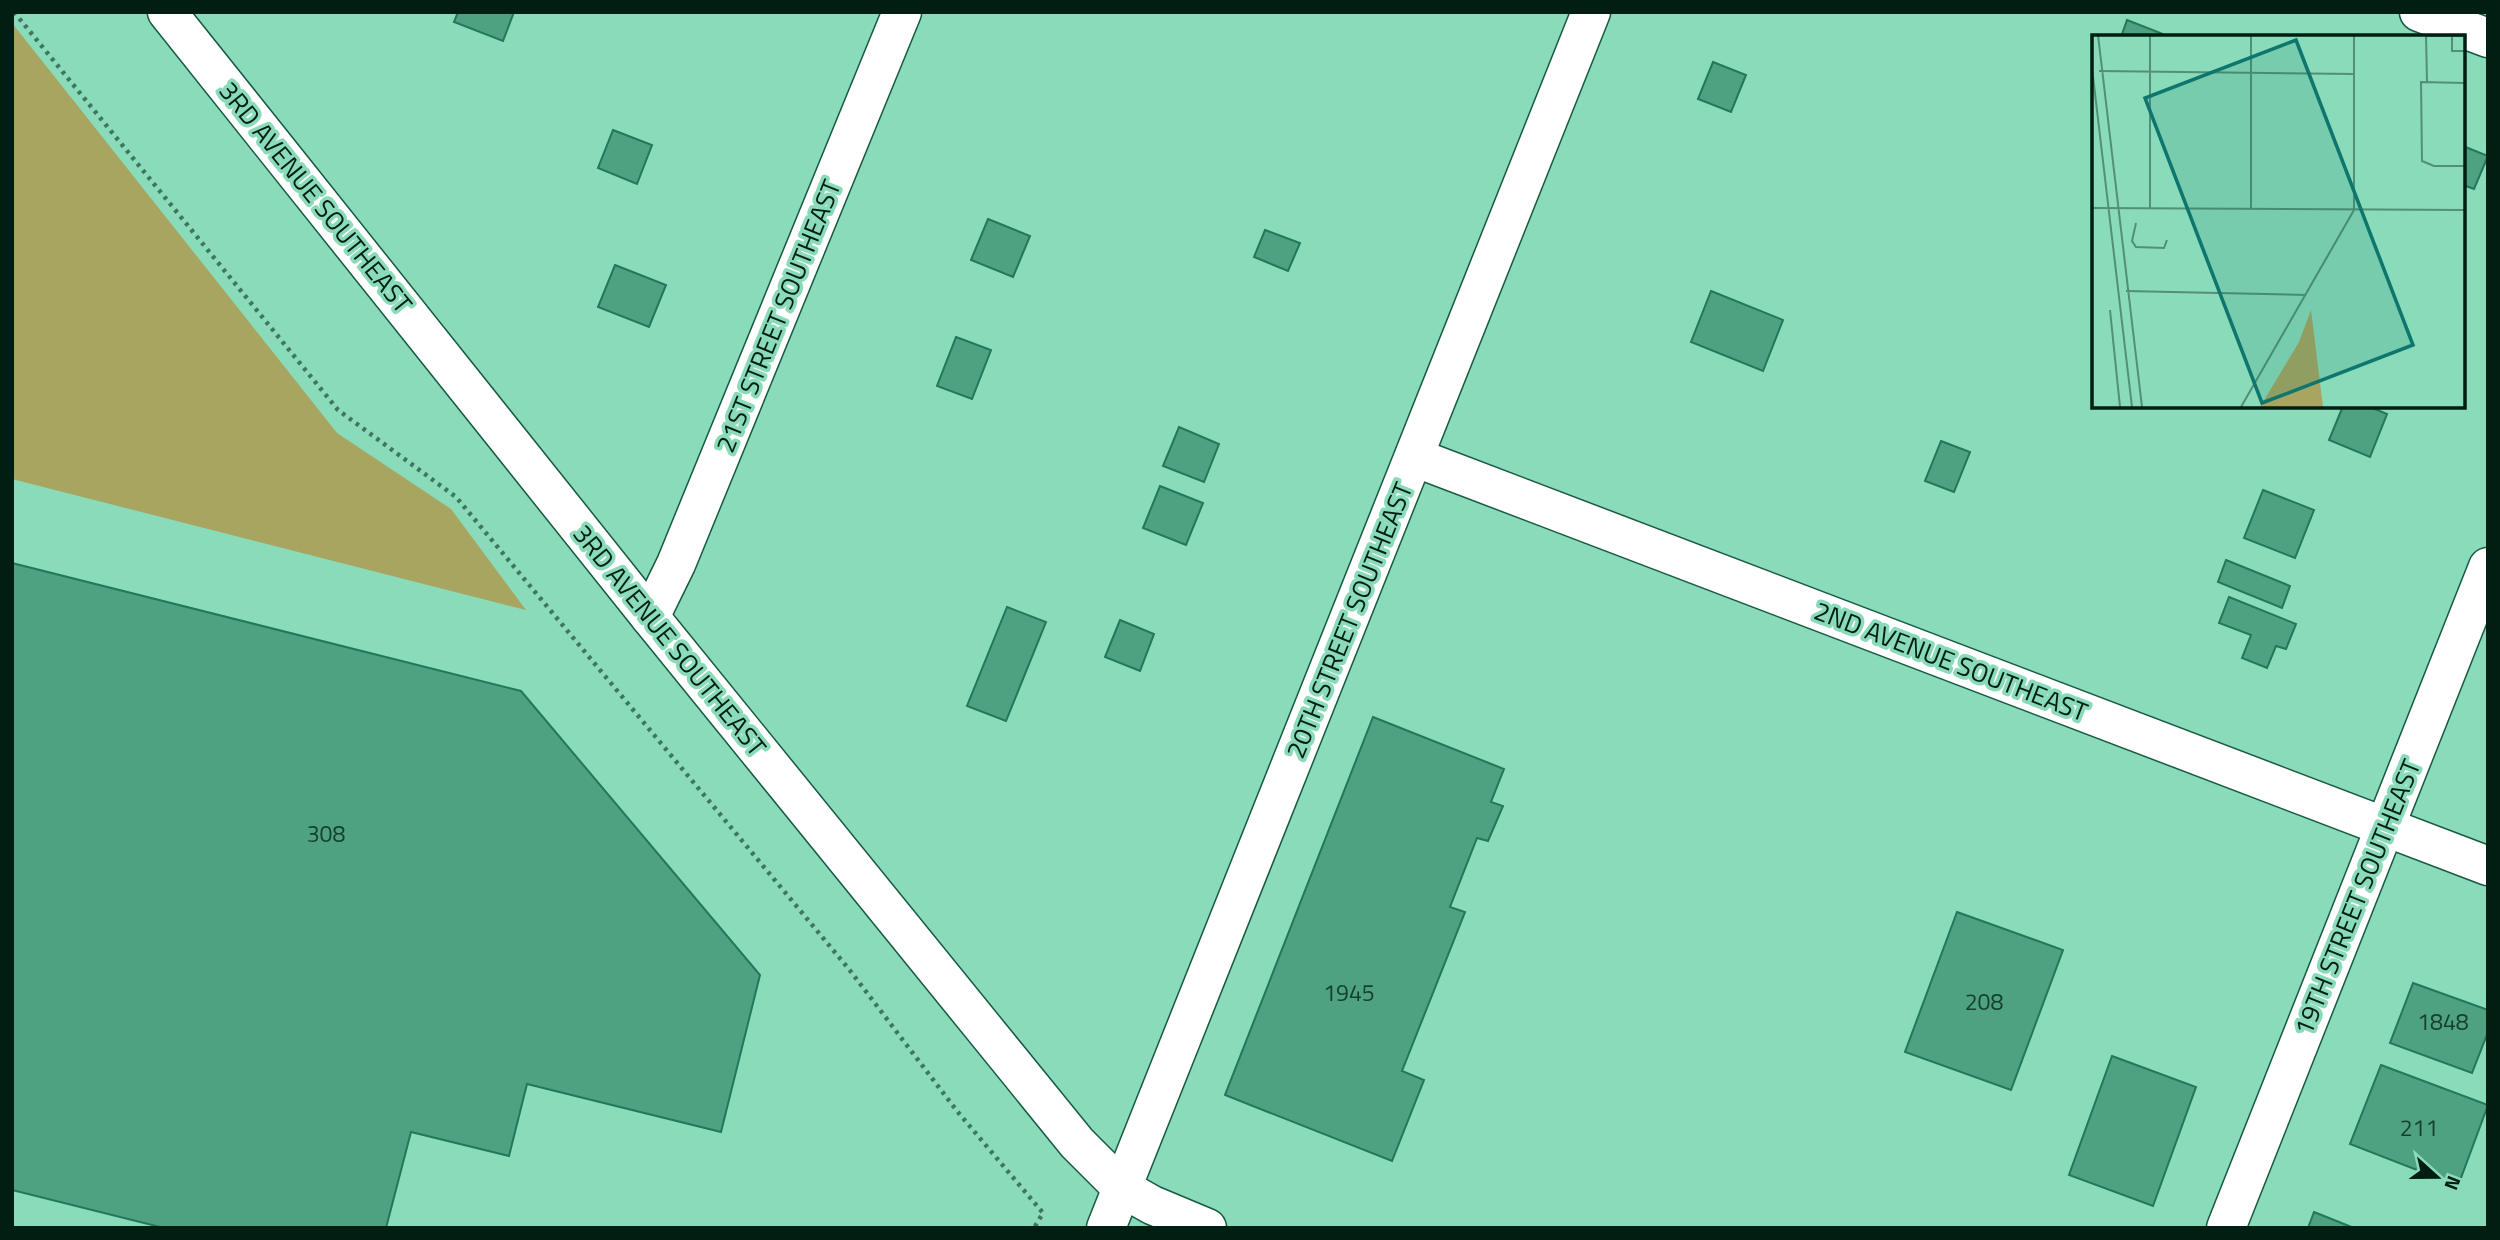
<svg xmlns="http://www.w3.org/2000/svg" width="2500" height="1240" font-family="'Titillium Web',sans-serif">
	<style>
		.green { fill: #a8a560 }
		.building { fill: #4ea181; stroke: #21785b; stroke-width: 2 }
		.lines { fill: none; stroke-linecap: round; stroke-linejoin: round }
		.street-casing { stroke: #175942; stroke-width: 41 }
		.secondary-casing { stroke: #175942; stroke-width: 41 }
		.path { stroke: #3f765f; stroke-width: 4.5; stroke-dasharray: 3.5 5; stroke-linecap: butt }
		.street { stroke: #fff; stroke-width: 38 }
		.secondary { stroke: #fff; stroke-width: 38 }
		.labels { text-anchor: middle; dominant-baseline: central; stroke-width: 7; stroke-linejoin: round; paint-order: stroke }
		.number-label { font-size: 23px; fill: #143f2e }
		.street-label { font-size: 26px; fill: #001e12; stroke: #89dbb9 }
		.inset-road { fill: none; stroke: #528f76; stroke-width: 2 }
		.view { fill: #0f766e; fill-opacity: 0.15; stroke: #0f766e; stroke-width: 3.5 }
		.inset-edge { fill: none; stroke: #001e12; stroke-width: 3.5 }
	</style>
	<rect width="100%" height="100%" fill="#89dbb9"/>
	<path class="green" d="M12 23 337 433 451 509 526 610 12 479Z"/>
	<g class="building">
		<path d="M458 12H514L503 41 454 22Z"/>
		<path d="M2127 20 2163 34 2162 37H2121Z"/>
		<path d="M1713 62 1746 75 1731 112 1698 99Z"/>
		<path d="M613 130 652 145 637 184 598 168Z"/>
		<path d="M2463 146 2488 156 2474 189 2463 185Z"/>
		<path d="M988 219 1030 236 1013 277 971 260Z"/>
		<path d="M1265 230 1300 243 1288 271 1254 257Z"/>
		<path d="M615 265 666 285 649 327 598 307Z"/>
		<path d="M1711 291 1783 320 1763 371 1691 342Z"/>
		<path d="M956 337 991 350 972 399 937 386Z"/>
		<path d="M2343 406H2368L2387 414 2370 457 2329 440Z"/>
		<path d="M1179 427 1219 444 1204 482 1163 466Z"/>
		<path d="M1941 441 1970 452 1954 492 1925 481Z"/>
		<path d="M1160 486 1203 503 1186 545 1143 528Z"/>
		<path d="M2263 490 2314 510 2295 558 2244 538Z"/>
		<path d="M2226 560 2290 586 2282 608 2218 582Z"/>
		<path d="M12 563 521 691 760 975 721 1132 527 1084 509 1156 411 1132 386 1228H164L12 1190Z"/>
		<path d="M2229 597 2296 624 2286 649 2276 646 2267 668 2242 658 2251 635 2219 623Z"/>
		<path d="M1007 607 1046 622 1006 721 967 706Z"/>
		<path d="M1120 620 1154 634 1140 671 1105 657Z"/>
		<path d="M1373 717 1504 769 1491 802 1503 806 1488 841 1477 838 1450 907 1465 912 1402 1071 1424 1080 1392 1161 1225 1095Z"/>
		<path d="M1957 912 2063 950 2011 1090 1905 1052Z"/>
		<path d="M2413 983 2488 1010V1032L2472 1073 2390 1043Z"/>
		<path d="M2112 1056 2196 1087 2153 1206 2069 1175Z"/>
		<path d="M2381 1065 2488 1105 2458 1186 2350 1144Z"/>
		<path d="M2314 1212 2354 1228H2308Z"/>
	</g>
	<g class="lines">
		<g class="street-casing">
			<g id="street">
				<path d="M2419 12 2488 38"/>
				<path d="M1414 457 2488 866"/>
				<path d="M650 617 676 564 902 12"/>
				<path d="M2226 1228 2488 567"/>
			</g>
		</g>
		<g class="secondary-casing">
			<g id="secondary">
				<path d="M167 12 650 617 1077 1143 1122 1188 1152 1205 1207 1228"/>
				<path d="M1106 1228 1591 12"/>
			</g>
		</g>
		<path class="path" d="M14 12 338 410 456 497 848 968 957 1111 1043 1213 1034 1228"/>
		<use href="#street" class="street"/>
		<use href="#secondary" class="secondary"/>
	</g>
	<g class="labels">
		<g class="number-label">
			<text x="326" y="833">308</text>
			<text x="1349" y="992">1945</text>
			<text x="1984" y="1001">208</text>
			<text x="2443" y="1021">1848</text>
			<text x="2419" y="1127">211</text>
		</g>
		<g class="street-label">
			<text transform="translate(316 197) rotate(51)">3RD AVENUE SOUTHEAST</text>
			<text transform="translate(778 316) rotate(-68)">21ST STREET SOUTHEAST</text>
			<text transform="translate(1349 620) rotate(-68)">20TH STREET SOUTHEAST</text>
			<text transform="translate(670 640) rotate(51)">3RD AVENUE SOUTHEAST</text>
			<text transform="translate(1951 661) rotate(21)">2ND AVENUE SOUTHEAST</text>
			<text transform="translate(2357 897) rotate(-68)">19TH STREET SOUTHEAST</text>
		</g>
	</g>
	<g transform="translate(2092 35)">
		<rect width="373" height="373" fill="#89dbb9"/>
		<path d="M219 275 231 372H168L207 307Z" fill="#a8a560"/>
		<path class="inset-road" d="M6 0 50 372M58 0V173M159 0V174M334 0 335 47M334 1H360M373 1H360V16H373M0 33 40 372M7 36 262 39M373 48 329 47 330 126 342 131H373M0 150V126M0 173 373 175M44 188 40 206 44 212 72 213 75 205M34 256 214 260M18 275 28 372M149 372 262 175V0"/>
		<path class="view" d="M204 5 321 310 170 368 53 63Z"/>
		<rect width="373" height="373" class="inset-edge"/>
	</g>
	<rect width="2500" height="1240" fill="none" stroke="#001e12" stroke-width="28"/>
	<g transform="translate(2437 1177) rotate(111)" stroke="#89dbb9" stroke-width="5" paint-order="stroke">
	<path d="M0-5L12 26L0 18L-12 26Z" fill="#001e12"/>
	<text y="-10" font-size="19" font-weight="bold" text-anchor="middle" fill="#001e12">N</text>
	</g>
</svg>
